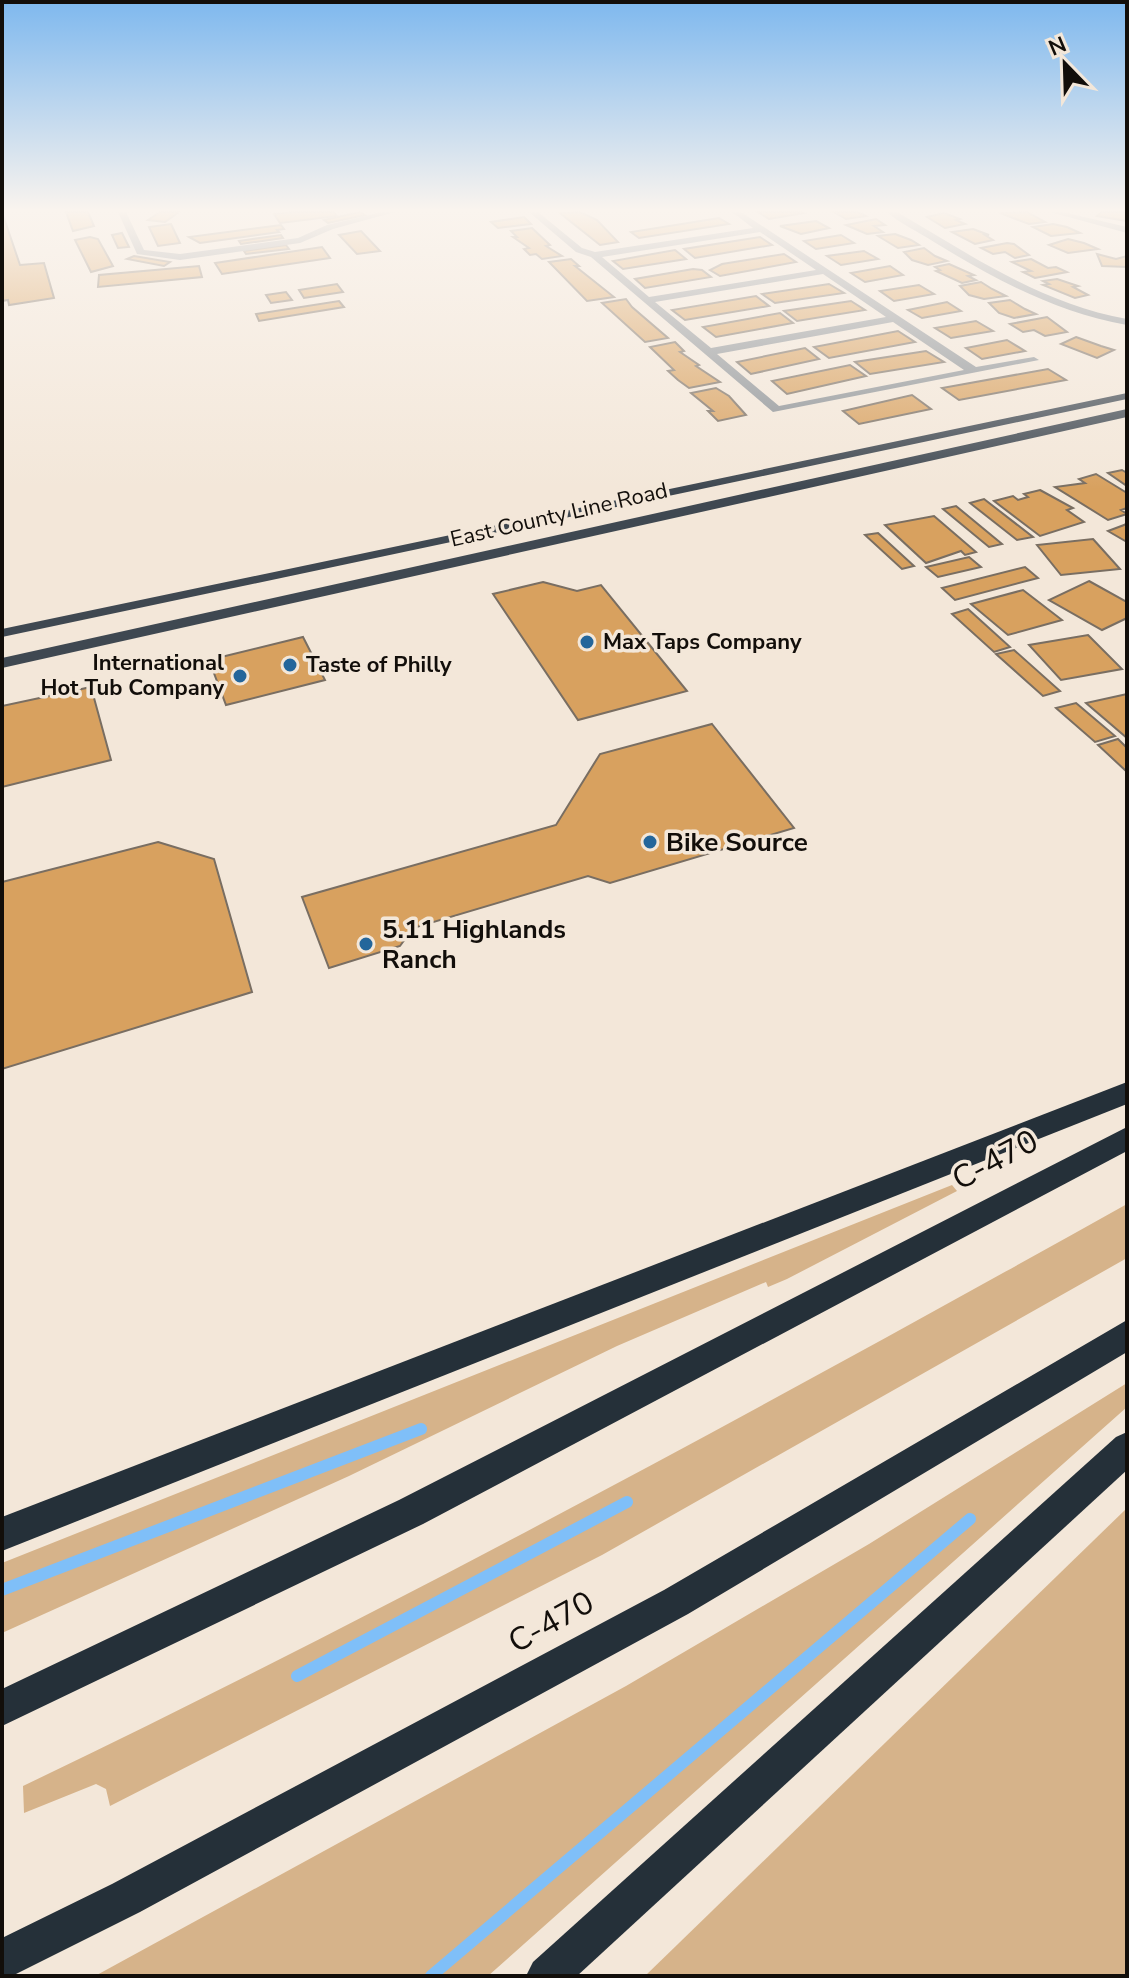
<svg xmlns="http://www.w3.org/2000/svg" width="1129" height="1978" font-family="'Nunito Sans',sans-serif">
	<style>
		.green { fill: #d6b38a }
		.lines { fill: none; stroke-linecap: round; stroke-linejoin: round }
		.stream { stroke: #7fbff8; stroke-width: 12 }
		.building { fill: #d8a15f; stroke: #796e62; stroke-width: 2 }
		.minor { fill: #8a9095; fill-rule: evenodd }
		.major { fill: #3f4851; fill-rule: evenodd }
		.highway { fill: #253039; fill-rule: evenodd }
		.poi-dot { fill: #24669b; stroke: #f3e7d9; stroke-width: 3 }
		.labels { text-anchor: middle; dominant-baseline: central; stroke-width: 7; stroke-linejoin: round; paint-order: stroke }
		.far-street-label { font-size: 22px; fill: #120e0a; stroke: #f3e7d9 }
		.far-poi-label { font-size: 22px; font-weight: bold; fill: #120e0a; stroke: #f3e7d9; text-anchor: start }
		.poi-label { font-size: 26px; font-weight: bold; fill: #120e0a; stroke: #f3e7d9; text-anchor: start }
		.near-street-label { font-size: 32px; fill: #120e0a; stroke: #f3e7d9 }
	</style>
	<rect width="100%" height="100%" fill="#f3e7d9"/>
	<g class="green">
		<path d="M952 1185 957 1191 787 1279 768 1287 766 1282 617 1346 349 1476 2 1633V1563Z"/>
		<path d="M1127 1204V1258L602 1555 110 1806 106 1789 96 1784 24 1813 23 1786C398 1606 763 1407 1127 1204Z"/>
		<path d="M1127 1383V1407L488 1976H95L626 1686 869 1544Z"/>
		<path d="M1127 1508V1976H645Z"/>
	</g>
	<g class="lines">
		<g class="stream">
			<path d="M2 1590 421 1429"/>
			<path d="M297 1676 627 1502"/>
			<path d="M431 1976 970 1519"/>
		</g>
	</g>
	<g class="building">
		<path d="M2 212 20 265 44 263 54 298 9 305 8 300 2 301Z"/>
		<path d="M66 212H88L94 226 73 231Z"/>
		<path d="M160 212H179L165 222 148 220Z"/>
		<path d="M292 212H334L337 216 280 223 274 214Z"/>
		<path d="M360 212 365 215 328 223 324 220Z"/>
		<path d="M580 212 597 220 618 242 600 245 560 213Z"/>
		<path d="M758 212H802L804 213 769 219Z"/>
		<path d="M834 212H858L866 216 846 219Z"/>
		<path d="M1027 212 1045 222 1029 224 1000 213Z"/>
		<path d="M1101 212H1127V221L1097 216Z"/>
		<path d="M944 213 960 219 956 220 965 224 945 228 927 217Z"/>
		<path d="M524 217 531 224 498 228 491 222Z"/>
		<path d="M719 218 729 224 639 238 631 232Z"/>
		<path d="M876 219 885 225 874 226 883 232 867 234 846 225Z"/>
		<path d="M816 221 829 228 801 234 780 226Z"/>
		<path d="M171 224 180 243 158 246 149 227Z"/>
		<path d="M1053 224 1067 227 1080 233 1051 236 1033 227Z"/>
		<path d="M281 225 284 229 277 230 279 232 200 243 189 237Z"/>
		<path d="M532 228 550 245 546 246 562 256 542 259 536 254 530 255 524 249 529 248 513 237H517L511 231Z"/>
		<path d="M973 229 989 235H985L993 240 975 244 952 232Z"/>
		<path d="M361 231 380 251 357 254 339 235Z"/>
		<path d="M122 233 129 247 118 248 112 235Z"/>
		<path d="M895 234 911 240 919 245 898 248 878 236Z"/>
		<path d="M281 235 283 238 241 244 239 241Z"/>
		<path d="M841 235 854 243 816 249 804 241Z"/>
		<path d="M90 237 98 239 113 266 91 272 75 240Z"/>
		<path d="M760 237 772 245 695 258 684 249Z"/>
		<path d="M1068 239 1084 243 1098 249 1068 253 1049 245Z"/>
		<path d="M1007 243 1014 244 1029 255 1015 258 1005 252 993 254 981 248Z"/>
		<path d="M286 245 289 249 246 254 244 251Z"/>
		<path d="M322 247 330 258 222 274 215 263Z"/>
		<path d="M924 248 935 256 947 261 928 265 912 260 904 252Z"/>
		<path d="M675 250 686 259 623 269 613 261Z"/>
		<path d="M864 251 878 259 841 265 827 256Z"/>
		<path d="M784 254 796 262 720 276 710 270 722 264Z"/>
		<path d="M1097 254 1116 259 1127 256V267L1102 266Z"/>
		<path d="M134 256 170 262 164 266 127 259Z"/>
		<path d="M571 259 579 266H575L614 297 587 301 549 262Z"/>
		<path d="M1031 259 1048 268 1056 267 1067 272 1035 278 1023 272 1031 271 1012 262Z"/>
		<path d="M949 264 974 275 968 276 976 280 962 283 936 271 940 270 935 267Z"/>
		<path d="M199 266 202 277 98 287 99 275Z"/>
		<path d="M890 266 903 275 865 282 851 273Z"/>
		<path d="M693 269 702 270 711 277 645 288 635 279Z"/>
		<path d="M1057 279 1078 286 1073 287 1088 295 1075 298 1043 285 1049 284 1043 281Z"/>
		<path d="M981 282 992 289 1006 296 984 299 969 295 960 286Z"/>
		<path d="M337 284 343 292 304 298 299 290Z"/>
		<path d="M829 284 844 293 775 303 762 294Z"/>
		<path d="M919 285 934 294 894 301 880 291Z"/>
		<path d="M286 292 292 300 271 303 266 295Z"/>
		<path d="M756 296 769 306 685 320 672 310Z"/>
		<path d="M626 299 632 307 668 338 645 342 602 303Z"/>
		<path d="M1010 300 1025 309 1036 314 1014 318 999 313 989 303Z"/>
		<path d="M339 301 344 307 259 321 256 314Z"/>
		<path d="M851 301 865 310 797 321 784 311Z"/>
		<path d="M947 302 961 311 922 318 908 310Z"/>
		<path d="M780 313 793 323 716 337 703 327Z"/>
		<path d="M1047 317 1067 332 1045 336 1034 330 1023 332 1010 324Z"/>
		<path d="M976 321 993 331 951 338 935 328Z"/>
		<path d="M898 331 915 342 829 358 814 347Z"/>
		<path d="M1076 337 1101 346 1114 350 1097 358 1061 344Z"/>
		<path d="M1007 340 1025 351 982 359 966 348Z"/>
		<path d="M675 342 684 351 680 352 699 365 696 366 720 382 689 388 678 380 668 371 674 370 650 347Z"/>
		<path d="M805 348 819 359 751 374 737 362Z"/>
		<path d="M926 351 944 362 870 374 855 362Z"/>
		<path d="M850 365 866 376 787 394 772 381Z"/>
		<path d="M1048 369 1066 380 959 400 942 388Z"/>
		<path d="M716 388 729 396 746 415 718 421 708 411H713L691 393Z"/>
		<path d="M912 395 931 409 859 424 843 411Z"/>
		<path d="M1122 470 1127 473V486L1108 473Z"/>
		<path d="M1096 474 1127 493V508L1121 510 1127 514 1108 520 1055 487 1085 483 1079 479Z"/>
		<path d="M1040 490 1073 508 1067 510 1084 522 1040 536 994 501 1013 496 1018 500 1028 497 1024 494Z"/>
		<path d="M984 499 1033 537 1017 540 970 503Z"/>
		<path d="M956 506 1002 544 989 547 943 509Z"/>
		<path d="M934 516 976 552 965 555 961 551 926 563 885 525Z"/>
		<path d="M1127 523V542L1108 531 1124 525Z"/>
		<path d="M878 533 914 566 902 569 865 535Z"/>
		<path d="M1093 539 1120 569 1061 575 1037 545Z"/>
		<path d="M969 557 981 567 938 577 926 567Z"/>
		<path d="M1025 567 1038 578 955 600 942 588Z"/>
		<path d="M1089 581 1127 602V618L1102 630 1049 600Z"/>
		<path d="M543 582 577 591 601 585 687 691 578 720 493 594Z"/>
		<path d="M1023 590 1062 620 1008 635 971 604Z"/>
		<path d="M968 609 1010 647 994 652 952 614Z"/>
		<path d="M1088 635 1122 669 1061 680 1029 645Z"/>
		<path d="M303 637 325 680 226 705 209 660Z"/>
		<path d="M1014 650 1060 691 1043 696 996 654Z"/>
		<path d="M91 687 111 760 2 787V706Z"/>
		<path d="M1127 694V738L1086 703Z"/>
		<path d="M1076 703 1115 736 1095 742 1056 708Z"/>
		<path d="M712 724 794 828 610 883 588 876 413 928 400 946 329 968 302 897 556 825 600 754Z"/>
		<path d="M1118 739 1127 748 1126 771 1098 745Z"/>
		<path d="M158 842 214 859 252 992 2 1069V882Z"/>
	</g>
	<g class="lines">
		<g class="minor">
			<path d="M118 212H126L144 250 180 254 298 238 327 225 382 212H395L333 229 300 243 180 260 137 254Z"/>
			<path d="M529 212H538L582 248 595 252 753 228 732 212H741L976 367 1034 357 1039 360 773 412 591 257 576 252ZM760 232 816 270 649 297 602 257ZM823 274 886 317 711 348 655 302ZM893 322 964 370 779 406 717 354Z"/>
			<path d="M887 212H897C971 255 1041 304 1127 319V325C1055 312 996 280 934 242 919 232 899 223 887 212Z"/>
			<path d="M1050 212H1063L1127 227V233Z"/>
		</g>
		<g class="major">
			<path d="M1127 393V399L2 637V629Z"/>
			<path d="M1127 409V417L2 668V658Z"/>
		</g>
		<g class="highway">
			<path d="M1127 1082V1104L2 1551V1517Z"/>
			<path d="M1127 1127V1151L423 1524 2 1726V1689L399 1500Z"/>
			<path d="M1127 1320V1352L688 1614 140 1912 16 1974 2 1976V1938L112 1884 664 1590Z"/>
			<path d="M1127 1432V1470L577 1976H526L533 1962 1116 1437Z"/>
		</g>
	</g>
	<linearGradient id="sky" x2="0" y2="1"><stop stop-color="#7eb8ee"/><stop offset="0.43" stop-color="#faf4ee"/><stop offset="1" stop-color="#faf4ee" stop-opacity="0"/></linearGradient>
	<rect width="1129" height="489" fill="url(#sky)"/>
	<g class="poi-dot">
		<circle cx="587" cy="642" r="8"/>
		<circle cx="290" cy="665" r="8"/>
		<circle cx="240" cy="676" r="8"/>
		<circle cx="650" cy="842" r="8"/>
		<circle cx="366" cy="944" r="8"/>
	</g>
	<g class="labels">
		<g class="far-street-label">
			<text transform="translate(559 515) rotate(-13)">East County Line Road</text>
		</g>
		<g class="far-poi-label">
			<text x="603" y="642">Max Taps Company</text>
			<text x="224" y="663" text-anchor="end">International<tspan x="224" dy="25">Hot Tub Company</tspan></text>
			<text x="306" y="665">Taste of Philly</text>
		</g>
		<g class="poi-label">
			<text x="666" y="842">Bike Source</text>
			<text x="382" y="929">5.11 Highlands<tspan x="382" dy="30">Ranch</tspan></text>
		</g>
		<g class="near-street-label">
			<text transform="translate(995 1160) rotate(-28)">C-470</text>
			<text transform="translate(551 1622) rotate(-29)">C-470</text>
		</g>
	</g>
	<rect width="1129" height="1978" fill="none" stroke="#120e0a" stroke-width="8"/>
	<g transform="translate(1065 64) rotate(337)" stroke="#f3e7d9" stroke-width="6" paint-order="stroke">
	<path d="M0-6L14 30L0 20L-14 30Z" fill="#120e0a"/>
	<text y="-12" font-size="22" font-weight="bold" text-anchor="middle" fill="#120e0a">N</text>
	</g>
</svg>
